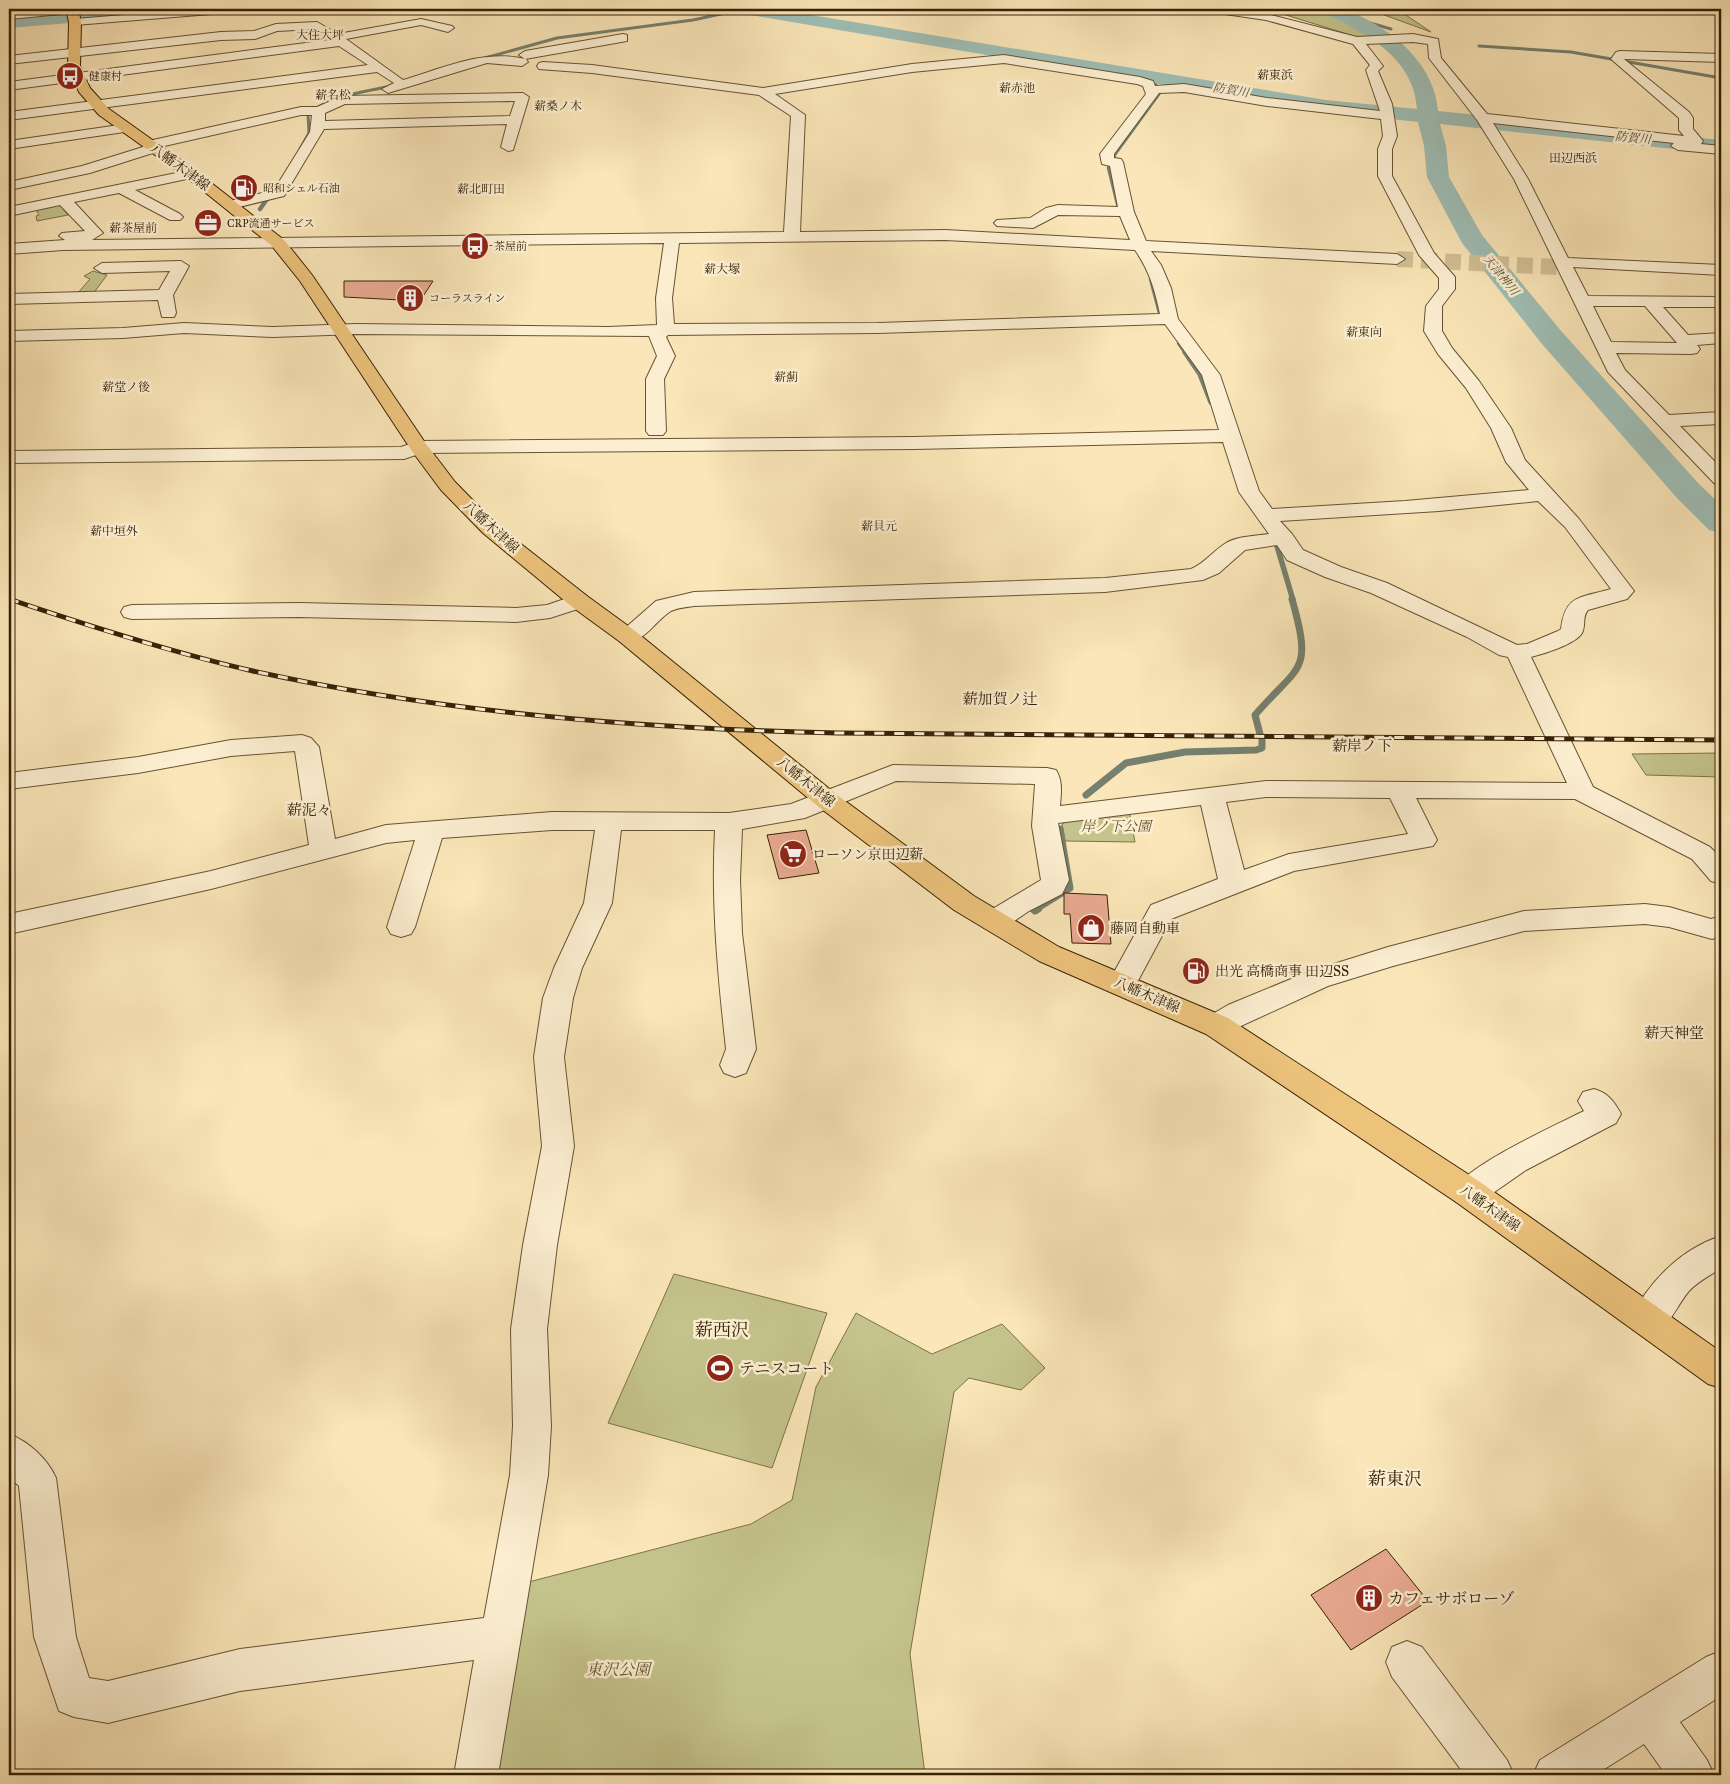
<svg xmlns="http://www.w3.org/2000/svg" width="1730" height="1784" font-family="'IM FELL Great Primer','Noto Serif JP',serif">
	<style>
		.green { fill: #c4c38b; stroke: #7d7249 }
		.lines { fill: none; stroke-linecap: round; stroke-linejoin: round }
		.stream-far4 { stroke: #75806f; stroke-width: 3 }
		.stream-far3 { stroke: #75806f; stroke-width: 4.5 }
		.stream-far2 { stroke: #75806f; stroke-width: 5.5 }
		.stream-far1 { stroke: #75806f; stroke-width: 7 }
		.stream { stroke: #75806f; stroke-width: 9 }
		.river { fill: #9fbeb5; fill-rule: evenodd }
		.building { fill: #e9aa92; stroke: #362207 }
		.minor-tunnel { stroke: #d3bf95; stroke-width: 16; stroke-dasharray: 16 8; stroke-linecap: butt }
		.minor-casing { stroke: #675333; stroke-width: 2 }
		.major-casing { stroke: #362207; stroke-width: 2 }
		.minor { fill: #fcefd1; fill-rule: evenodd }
		.major { fill: #edc37c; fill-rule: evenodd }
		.rail-far1-casing { stroke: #362207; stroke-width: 4 }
		.rail-casing { stroke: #362207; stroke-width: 5 }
		.rail-far1 { stroke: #fcefd1; stroke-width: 2.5; stroke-dasharray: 8; stroke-linecap: butt }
		.rail { stroke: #fcefd1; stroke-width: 3; stroke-dasharray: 10; stroke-linecap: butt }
		.labels { text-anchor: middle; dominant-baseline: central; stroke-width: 5; stroke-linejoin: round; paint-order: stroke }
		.far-poi-label { font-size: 11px; fill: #362207; stroke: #fcefd1; text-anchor: start }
		.far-neighbourhood-label { font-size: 12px; fill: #362207; stroke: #fcefd1 }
		.far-water-label { font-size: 12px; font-style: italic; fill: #56513b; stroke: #fcefd1 }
		.street-label { font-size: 14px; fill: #362207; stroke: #fcefd1 }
		.park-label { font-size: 14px; font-style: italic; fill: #61522f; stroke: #fcefd1 }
		.poi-label { font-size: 14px; fill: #362207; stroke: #fcefd1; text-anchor: start }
		.neighbourhood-label { font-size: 15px; fill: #362207; stroke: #fcefd1 }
		.near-poi-label { font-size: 16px; fill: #362207; stroke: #fcefd1; text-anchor: start }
		.near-park-label { font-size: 16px; font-style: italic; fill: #61522f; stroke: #fcefd1 }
		.near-neighbourhood-label { font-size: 18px; fill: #362207; stroke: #fcefd1 }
	</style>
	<rect width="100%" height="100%" fill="#fae6b8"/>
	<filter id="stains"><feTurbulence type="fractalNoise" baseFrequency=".004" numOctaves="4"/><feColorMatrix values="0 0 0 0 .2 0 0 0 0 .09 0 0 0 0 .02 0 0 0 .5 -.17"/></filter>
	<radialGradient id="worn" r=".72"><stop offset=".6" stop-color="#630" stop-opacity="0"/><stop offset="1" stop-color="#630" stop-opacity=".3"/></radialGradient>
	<g class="green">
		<path d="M1252 9H1322L1369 36 1357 37 1273 11Z"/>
		<path d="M1369 9H1397L1431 32 1376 12Z"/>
		<path d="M60 205 68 215 37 221 36 216 39 215 35 208Z"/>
		<path d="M93 271 107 275 93 294 76 295 90 279 84 276Z"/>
		<path d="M1721 753V777L1646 775 1632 754Z"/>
		<path d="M1129 810 1135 842 1065 841 1062 824 1077 816Z"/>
		<path d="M674 1274 827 1313 772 1468 608 1423Z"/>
		<path d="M856 1313 932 1354 1002 1324 1045 1368 1021 1390 969 1378 954 1392 910 1654 925 1775H494L521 1584 751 1524 792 1500 816 1387Z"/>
	</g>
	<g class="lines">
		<g class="stream-far4">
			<path d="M769 14 777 9"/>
			<path d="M1346 16 1391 29"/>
			<path d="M1479 46 1571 52 1721 78"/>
			<path d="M474 61 557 38 693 20 744 9"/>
			<path d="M300 149 309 133 308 114C334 94 365 92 396 85"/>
			<path d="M1113 157 1159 94 1154 79"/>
		</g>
		<g class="stream-far3">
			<path d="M1114 156 1109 168 1121 216"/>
			<path d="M260 209 272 192"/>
			<path d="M1151 279 1161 317"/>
			<path d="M1179 343 1186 353"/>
		</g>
		<g class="stream-far2">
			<path d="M1185 352 1200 374 1211 402"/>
			<path d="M1272 537 1277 546 1293 600"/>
		</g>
		<g class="stream-far1">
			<path d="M1260 734 1255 715C1300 663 1313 674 1292 599"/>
			<path d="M1086 795 1126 763 1185 752 1256 750 1262 748V739"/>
			<path d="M1036 909 1070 888 1060 829"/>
		</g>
		<path class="stream" d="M1035 910 1038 908"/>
		<g class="river">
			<path d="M116 9H188L185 13 179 14 9 28V17Z"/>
			<path d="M735 9H775L1326 100 1417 109C1414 57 1365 33 1324 13L1321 9C1328 9 1337 7 1344 9 1350 10 1356 14 1362 17 1399 35 1435 68 1438 111L1721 140V154L1440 124 1446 146 1449 177 1482 235 1562 332 1699 484 1721 505V533L1709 530 1677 498 1542 344 1462 243 1427 177 1424 146 1418 122 1326 112 744 14 738 13Z"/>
		</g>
	</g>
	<g class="building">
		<path d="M344 281H433L420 301 344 297Z"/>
		<path d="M806 830 819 873 779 879 767 835Z"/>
		<path d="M1064 893 1107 895 1111 944 1072 943 1070 914H1064Z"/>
		<path d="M1386 1549 1428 1601 1351 1650 1311 1595Z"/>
	</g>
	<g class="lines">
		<path class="minor-tunnel" d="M1397 259 1575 268"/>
		<g class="minor-casing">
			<g id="minor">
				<path d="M49 9 78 10 72 13 9 19V13Z"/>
				<path d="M197 9H242L236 12 75 25 69 22 75 19Z"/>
				<path d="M1205 9H1233L1267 14 1357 37 1413 34 1438 39 1441 58 1487 114 1684 136 1679 130V118L1611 59 1616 52 1620 51 1721 54V62L1624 59 1689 112 1693 118V129L1703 141 1701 144 1721 146V154L1678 150 1671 146 1674 143 1493 123 1528 179 1568 258 1721 265V275L1573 267 1588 296 1721 297V307H1663L1688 335 1721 333V343L1697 345 1700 349 1697 353 1691 354 1616 353 1625 370 1669 415 1721 412V424L1680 426 1721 468V485L1714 483 1608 372 1514 179 1477 120 1429 58 1428 44 1413 42 1366 44 1383 66 1378 71 1392 104 1397 136 1392 149V176L1434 253 1455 277V289L1442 306V331L1452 348 1479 381 1511 428 1525 460 1579 519 1634 591 1627 599 1588 610C1582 616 1586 626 1582 633 1576 644 1543 654 1531 657L1593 787 1710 847 1721 858V884L1711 881 1692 859 1575 799 1416 798 1437 840 1433 846 1294 871 1171 919 1132 992 1122 996 1112 992 1107 985 1151 905 1218 879 1201 805 1058 823 1069 880 1062 894 1029 911 1004 928 994 931 984 928 980 921 984 914 1041 880 1032 826 1035 784 896 781 805 818 742 829 740 879 742 933 756 1049 746 1073 735 1077 724 1073 720 1065 726 1049C718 976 711 904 715 830H621L612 903 582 968 573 998 564 1057 574 1146 557 1245 547 1329 551 1426 548 1475 498 1775H454L474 1660 240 1691 108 1723 74 1717 59 1711 34 1637 19 1486 9 1477V1434C29 1442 47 1458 56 1478L76 1637 89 1678 108 1681 240 1649 484 1618 510 1475 513 1426 511 1329 523 1245 542 1146 534 1057 543 998 554 968 584 903 595 830H552L442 838 415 927 411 934 401 937 391 934 387 927 415 840 386 843 211 889 9 934V914L211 871 309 845 295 751 231 756 138 773 9 789V773L138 757 231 740 302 735 311 738 319 747 335 839 386 825 552 812 729 813 791 804 893 765 1047 768 1056 770C1063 781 1061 793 1060 806L1266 781 1567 783 1508 657 1499 655 1467 637 1371 593 1325 577 1287 560 1277 545 1245 550 1219 573 1203 580 1105 592 694 606C687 607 677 608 671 611 653 622 643 647 619 641L616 636 656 601 694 592 1105 578 1191 569C1205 563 1213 551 1226 543 1238 536 1255 536 1269 534L1239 492 1223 442 914 449 422 453 404 459 9 463V451L401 447 419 441 914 437 1219 430 1202 375 1165 324 878 333 668 335 666 337 675 356 664 379 666 431 663 435H649L646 431V379L657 356 649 336 356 334 273 337 184 333 123 338 9 341V331L123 328 184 323 273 327 356 324 608 327 657 325 656 298 664 243 63 250 9 254V244L65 240 59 236 62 233 85 231 60 205 9 216V207L191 170 198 174 196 177 135 190 180 214 183 217 180 220H170L119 193 74 202 103 233 92 240 784 232 791 116 759 95 592 73 539 69 537 66 539 63 543 62 592 65 763 88 912 64 1004 55 1140 77 1153 81 1155 86 1184 84 1267 98 1380 111 1366 70 1370 65 1353 44 1266 20 1211 12ZM1004 63 1137 84 1143 86 1146 94 1100 154 1102 164 1110 166 1118 207 1058 205 1046 208 1030 218 997 220 994 223 997 226 1033 228 1058 215 1120 216 1130 240 945 230 800 232 805 115 775 94 912 72ZM1184 92 1267 106 1381 119 1383 136 1378 149V176L1419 255 1439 278V289L1426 306 1424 331 1438 354 1466 388 1491 428 1506 462 1529 490 1405 501 1272 509 1259 491 1220 375 1178 319 1171 288 1161 265 1151 251 1397 264 1405 259 1397 254 1146 241 1134 212 1123 162 1121 159 1114 158V154L1159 93ZM945 240 1135 250C1149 270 1155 290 1160 314L878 323 674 324 672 298 679 243ZM1593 306H1645L1677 343 1611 342ZM1538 501 1565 527 1611 589C1581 598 1565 594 1561 629L1558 631 1527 644 1517 645 1387 583 1341 567 1303 550 1292 534 1280 521 1439 511ZM1266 797 1390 798 1408 834 1289 854 1244 870 1226 802Z"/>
				<path d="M421 19 452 26 454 28 448 32 421 25 346 39 403 80C444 68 483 49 526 59L528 62 522 66 487 63 388 93 382 89 394 83 377 72 9 120V112L368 65 339 46 9 90V82L329 40 315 29 277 31 255 39 221 40 9 64V56L221 32 254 31 276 24 317 22 338 34Z"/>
				<path d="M623 34 627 35V41L525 59 519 55 525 51Z"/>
				<path d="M523 93 529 97 513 150 508 151 501 147 507 124 324 129 284 196 231 209 226 208 224 205 226 202 274 190 310 132 312 115H301L160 147 159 151 90 173 9 190V182L82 166 143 147 144 142 301 107H317L342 96ZM515 101 510 116 325 121V113L345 104Z"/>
				<path d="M126 124 131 125 133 128 131 131 9 149V141Z"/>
				<path d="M181 261 189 266 173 295 176 313 174 317H162L158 300 9 304V294L159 290 170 271 102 273 94 268 102 263Z"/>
				<path d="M579 594 587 596 590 601 587 606 550 618 516 622 299 617 132 619 124 617 121 612 124 607 132 605 299 603 516 608 547 605Z"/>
				<path d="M1645 904 1669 907 1711 919 1721 916V936L1712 939 1669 927 1645 924 1524 931 1393 966 1328 986 1217 1037 1206 1034 1202 1026 1206 1018 1228 1005 1308 972 1388 947 1524 911Z"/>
				<path d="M1594 1089C1608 1093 1614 1101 1621 1114L1616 1123 1526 1170 1480 1202 1468 1205 1456 1202 1452 1192C1465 1166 1554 1126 1584 1111L1578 1101 1583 1092Z"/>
				<path d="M1721 1236V1268C1711 1275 1697 1282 1689 1291 1672 1311 1666 1342 1636 1331L1630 1320C1648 1282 1681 1249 1721 1236Z"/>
				<path d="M1407 1641 1422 1647 1507 1760 1514 1775H1465L1392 1677 1386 1662 1392 1647Z"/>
				<path d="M1721 1651V1696L1680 1722 1707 1760 1714 1775H1666L1644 1744 1595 1775H1533L1540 1760 1706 1657Z"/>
			</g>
		</g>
		<g class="major-casing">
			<path id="major" d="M66 9H78L81 22 80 66 90 88 109 109 196 171 284 240 312 275 426 444 455 482 497 525 587 596 635 631 837 795 974 896 1059 947 1228 1018 1480 1182 1721 1352V1388L1708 1384 1456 1202 1206 1034 1039 961 954 910 819 807 619 641 571 606 483 533 441 490 412 451 300 281 272 246 186 177 99 115 79 92 68 66 69 22Z"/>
		</g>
		<use href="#minor" class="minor"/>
		<use href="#major" class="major"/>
		<g class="rail-far1-casing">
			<path id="rail-far1" d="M9 599 12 600"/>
		</g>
		<g class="rail-casing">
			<path id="rail" d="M9 599C89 626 170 652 253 671 444 713 643 729 838 733L1721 740"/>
		</g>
		<use href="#rail-far1" class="rail-far1"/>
		<use href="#rail" class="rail"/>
	</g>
	<defs>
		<g id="bus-disc" transform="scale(1.4375)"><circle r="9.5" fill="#8f2418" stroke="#fcefd1"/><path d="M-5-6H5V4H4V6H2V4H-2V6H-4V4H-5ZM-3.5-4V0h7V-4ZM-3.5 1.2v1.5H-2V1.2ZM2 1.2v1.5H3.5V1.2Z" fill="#fff"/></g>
		<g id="fuel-disc" transform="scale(1.4375)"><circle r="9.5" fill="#8f2418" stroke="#fcefd1"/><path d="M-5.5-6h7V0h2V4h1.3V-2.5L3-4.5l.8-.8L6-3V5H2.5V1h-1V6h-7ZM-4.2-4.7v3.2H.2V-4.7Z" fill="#fff"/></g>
		<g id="office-disc" transform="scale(1.4375)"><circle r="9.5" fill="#8f2418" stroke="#fcefd1"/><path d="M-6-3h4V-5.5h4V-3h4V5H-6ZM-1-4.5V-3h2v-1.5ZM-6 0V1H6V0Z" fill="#fff"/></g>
		<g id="building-disc" transform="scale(1.4375)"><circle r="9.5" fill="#8f2418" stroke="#fcefd1"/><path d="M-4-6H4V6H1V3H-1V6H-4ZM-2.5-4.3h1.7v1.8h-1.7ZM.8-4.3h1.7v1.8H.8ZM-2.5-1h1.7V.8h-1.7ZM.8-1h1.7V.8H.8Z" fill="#fff"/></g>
		<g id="supermarket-disc" transform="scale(1.4375)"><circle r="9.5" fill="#8f2418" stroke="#fcefd1"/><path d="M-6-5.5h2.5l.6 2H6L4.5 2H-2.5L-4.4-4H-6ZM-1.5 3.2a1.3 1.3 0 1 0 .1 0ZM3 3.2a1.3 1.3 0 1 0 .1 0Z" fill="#fff"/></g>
		<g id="shop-disc" transform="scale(1.4375)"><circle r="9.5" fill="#8f2418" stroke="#fcefd1"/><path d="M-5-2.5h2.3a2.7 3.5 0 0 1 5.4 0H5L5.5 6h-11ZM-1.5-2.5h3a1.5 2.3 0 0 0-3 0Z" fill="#fff"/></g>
		<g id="stadium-disc" transform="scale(1.4375)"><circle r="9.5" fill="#8f2418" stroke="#fcefd1"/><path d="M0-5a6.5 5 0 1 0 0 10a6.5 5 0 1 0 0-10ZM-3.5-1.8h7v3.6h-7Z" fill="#fff"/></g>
	</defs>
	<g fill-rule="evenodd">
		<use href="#bus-disc" x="70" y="76"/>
		<use href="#fuel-disc" x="244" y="188"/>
		<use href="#office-disc" x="208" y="223"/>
		<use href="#bus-disc" x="475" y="246"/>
		<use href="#building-disc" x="410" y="298"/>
		<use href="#supermarket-disc" x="793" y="854"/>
		<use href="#shop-disc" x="1091" y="928"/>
		<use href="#fuel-disc" x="1196" y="971"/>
		<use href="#stadium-disc" x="720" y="1368"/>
		<use href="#building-disc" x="1369" y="1598"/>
	</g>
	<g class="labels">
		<g class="far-poi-label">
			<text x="89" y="76">健康村</text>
			<text x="263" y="188">昭和シェル石油</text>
			<text x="227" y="223">CRP流通サービス</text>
			<text x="494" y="246">茶屋前</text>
			<text x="429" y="298">コーラスライン</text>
		</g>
		<g class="far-neighbourhood-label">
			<text x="320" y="35">大住大坪</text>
			<text x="1275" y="75">薪東浜</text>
			<text x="1017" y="88">薪赤池</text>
			<text x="333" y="95">薪名松</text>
			<text x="558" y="106">薪桑ノ木</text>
			<text x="1573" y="158">田辺西浜</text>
			<text x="481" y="189">薪北町田</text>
			<text x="133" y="228">薪茶屋前</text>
			<text x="722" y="269">薪大塚</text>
			<text x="1364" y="332">薪東向</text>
			<text x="786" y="377">薪薊</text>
			<text x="126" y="387">薪堂ノ後</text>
			<text x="879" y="526">薪貝元</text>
			<text x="114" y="531">薪中垣外</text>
		</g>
		<g class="far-water-label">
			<text transform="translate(1231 90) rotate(9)">防賀川</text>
			<text transform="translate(1633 138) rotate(6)">防賀川</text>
			<text transform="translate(1501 275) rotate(51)">天津神川</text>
		</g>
		<g class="street-label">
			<text transform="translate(180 167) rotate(36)">八幡木津線</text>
			<text transform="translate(491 527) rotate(42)">八幡木津線</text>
			<text transform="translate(806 782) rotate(39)">八幡木津線</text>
			<text transform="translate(1147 995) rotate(23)">八幡木津線</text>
			<text transform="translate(1490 1208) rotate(35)">八幡木津線</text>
		</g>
		<g class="park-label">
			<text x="1116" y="826">岸ノ下公園</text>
		</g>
		<g class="poi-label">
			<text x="812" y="854">ローソン京田辺薪</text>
			<text x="1110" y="928">藤岡自動車</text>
			<text x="1215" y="971">出光 高橋商事 田辺SS</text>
		</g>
		<g class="neighbourhood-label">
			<text x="1000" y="699">薪加賀ノ辻</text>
			<text x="1362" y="746">薪岸ノ下</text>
			<text x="309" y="810">薪泥々</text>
			<text x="1674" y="1033">薪天神堂</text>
		</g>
		<g class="near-poi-label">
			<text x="739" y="1368">テニスコート</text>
			<text x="1388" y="1598">カフェサボローゾ</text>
		</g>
		<g class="near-park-label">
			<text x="618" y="1669">東沢公園</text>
		</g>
		<g class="near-neighbourhood-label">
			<text x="722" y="1330">薪西沢</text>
			<text x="1395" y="1479">薪東沢</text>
		</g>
	</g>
	<rect width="1730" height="1784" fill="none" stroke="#fae6b8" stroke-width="30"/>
	<rect x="10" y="10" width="1710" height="1764" fill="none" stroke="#362207" stroke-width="2.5"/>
	<rect x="15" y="15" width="1700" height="1754" fill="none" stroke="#362207"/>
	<rect width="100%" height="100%" filter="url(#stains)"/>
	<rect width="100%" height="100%" fill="url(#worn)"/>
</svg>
